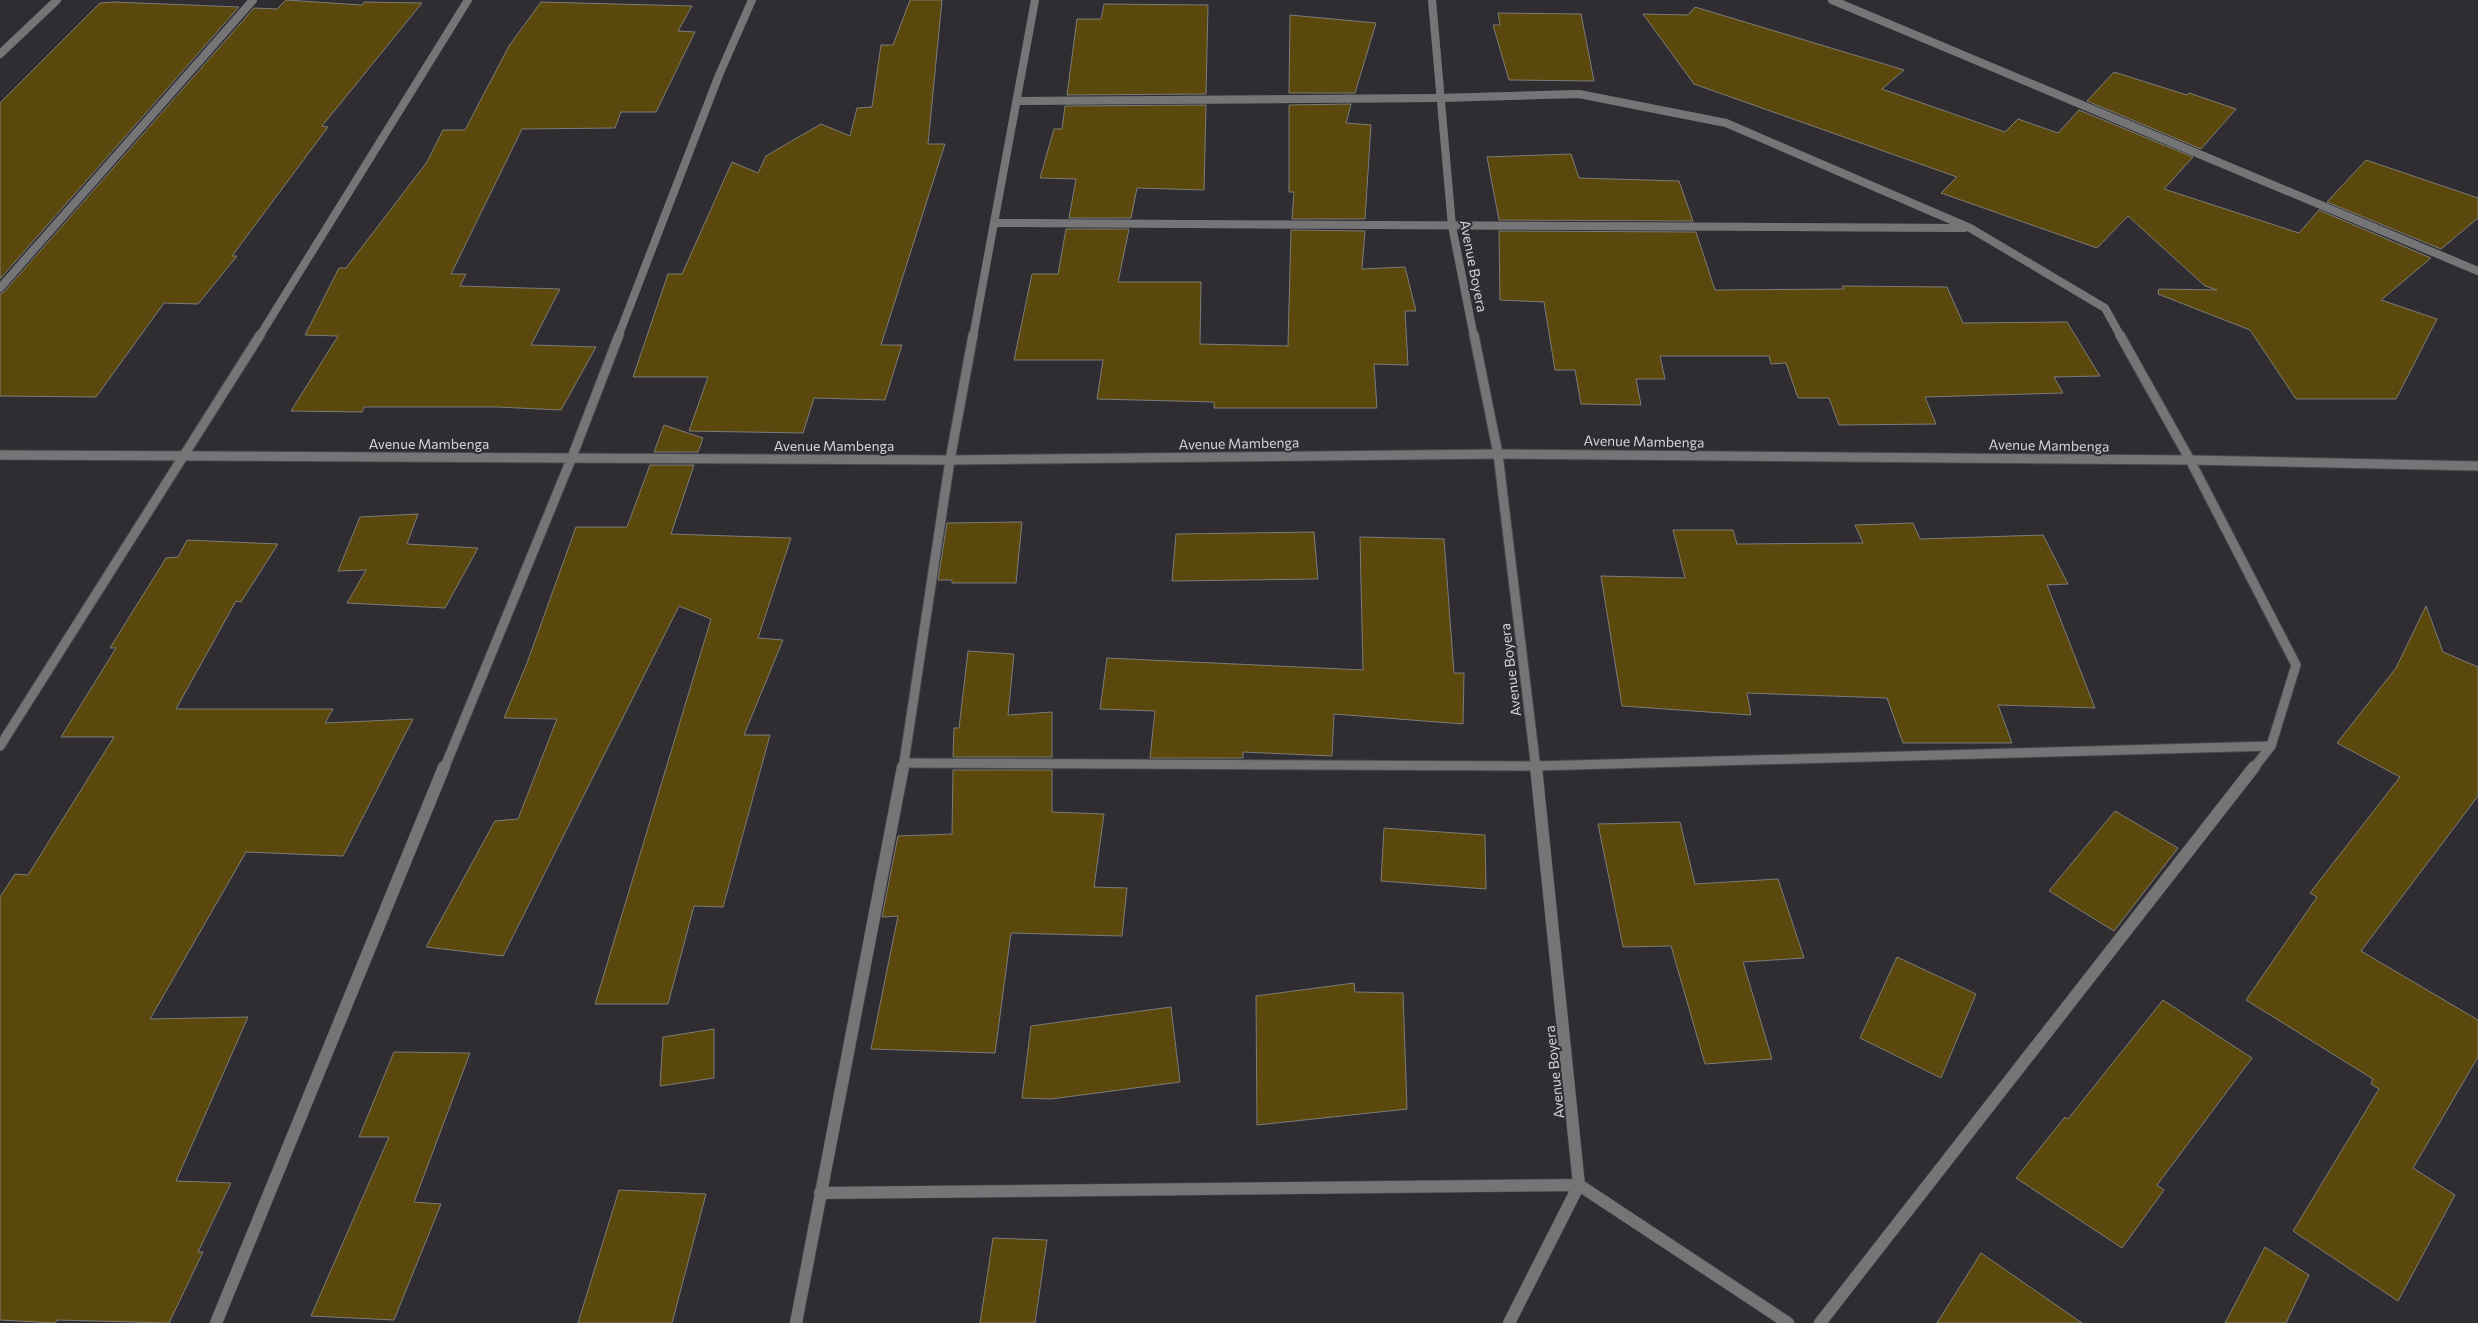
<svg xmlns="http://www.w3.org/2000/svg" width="2478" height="1323" font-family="Commissioner,sans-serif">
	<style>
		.building { fill: #5b480d; stroke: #7d7c77 }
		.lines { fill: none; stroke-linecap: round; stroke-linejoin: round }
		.street-far2-casing { stroke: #49484c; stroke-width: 8 }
		.street-far1-casing { stroke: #49484c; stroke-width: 11 }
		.street-casing { stroke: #49484c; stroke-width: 13 }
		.street-far2 { stroke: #757577; stroke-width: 8 }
		.street-far1 { stroke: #757577; stroke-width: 9 }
		.street { stroke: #757577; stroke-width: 12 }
		.labels { text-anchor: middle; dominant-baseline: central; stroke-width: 4; stroke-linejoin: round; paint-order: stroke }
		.street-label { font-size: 14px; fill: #d4d3d6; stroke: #2f2d32 }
	</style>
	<rect width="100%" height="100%" fill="#2f2d32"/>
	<g class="building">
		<path d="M286 0 362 5 364 2 422 3 322 126 328 127 232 256H237L198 304 164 303 96 397 0 396V294L4 292 254 8 277 9Z"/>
		<path d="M910 0H942L928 144H945L881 345H902L885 400 814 398 803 433 689 431 708 377H633L668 274H682L732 162 758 173 766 156 821 124 850 136 857 108 872 107 881 45H893Z"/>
		<path d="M114 2 239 7 0 279V103L100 3Z"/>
		<path d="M541 2 692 6 678 31 695 32 656 112H621L615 128 522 129 451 274H466L460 286 560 289 531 345 596 347 561 410 497 407H364L362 412 291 411 338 336 305 335 339 268H346L427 162 443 130H465L509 46Z"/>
		<path d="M1104 4 1208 5 1206 94 1067 95 1077 19H1101Z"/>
		<path d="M1695 7 1904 70 1882 89 2005 132 2018 119 2058 133 2079 110 2193 157 2164 189 2299 233 2319 210 2431 258 2381 300 2437 319 2396 399H2296L2250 330 2158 294 2159 289 2217 290 2205 286 2128 216 2097 248 1941 193 1957 177 1694 84 1643 14 1688 15Z"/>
		<path d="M1498 13 1581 14 1594 81 1509 80 1493 25H1500Z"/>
		<path d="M1290 15 1376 23 1355 93H1289Z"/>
		<path d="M2114 72 2187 95 2189 93 2236 109 2201 149 2087 101Z"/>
		<path d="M1351 104 1346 123 1371 125 1365 219H1292L1294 192H1289V105Z"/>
		<path d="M1206 105 1204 190 1137 188 1131 218H1069L1076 179 1040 178 1054 129H1062L1065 106Z"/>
		<path d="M1571 154 1579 178 1679 181 1693 221 1499 220 1487 157Z"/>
		<path d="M2366 160 2478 198V218L2441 249 2327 202Z"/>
		<path d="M1066 229H1129L1118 282H1201L1200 344 1288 346 1291 230 1365 231 1362 269 1405 267 1416 311H1405L1408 365 1374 364 1377 408H1214V402L1097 399 1103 360H1014L1032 274H1058Z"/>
		<path d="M1499 231 1696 232 1715 290 1844 289 1842 286 1947 287 1963 323 2067 322 2100 376 2054 377 2063 393 1925 397 1936 424 1839 425 1829 398H1798L1786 363 1771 364 1769 356H1660L1665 379H1636L1641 405 1581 404 1575 370H1555L1544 302 1500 300Z"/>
		<path d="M664 425 703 438 698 452H654Z"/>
		<path d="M650 465H694L671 534 791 538 758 638 783 640 744 735H770L723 907 694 906 668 1004H595L711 619 679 606 503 956 426 947 495 821 518 819 557 719 504 718 527 663 576 527H627Z"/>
		<path d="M418 514 407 544 478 548 445 608 347 603 366 570 338 571 360 517Z"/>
		<path d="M1022 522 1016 583H952V580H938L947 523Z"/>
		<path d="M1913 523 1920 539 2043 535 2068 584 2047 585 2095 708 1998 705 2012 743H1903L1887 698 1747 693 1751 715 1622 706 1601 576 1685 578 1673 530H1733L1737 544 1863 543 1855 525Z"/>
		<path d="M1314 532 1318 579 1172 581 1176 534Z"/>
		<path d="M1360 537 1444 539 1454 673H1464L1463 724 1334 714 1332 756 1243 752V758H1150L1155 711 1100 709 1107 658 1363 670Z"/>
		<path d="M187 540 278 544 241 602 236 601 176 709H333L325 723 413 719 343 856 246 852 150 1019 248 1017 176 1181 231 1183 198 1252H203L169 1323 57 1320 55 1323 0 1320V897L15 874 28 875 114 737H61L116 648H110L166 558 178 557Z"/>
		<path d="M2426 606 2443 652 2478 667V796L2361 951 2478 1020V1057L2413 1168 2455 1195 2398 1301 2293 1231 2379 1089 2371 1084 2373 1079 2246 1000 2317 897 2310 893 2400 777 2337 743 2396 668Z"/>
		<path d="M968 651 1014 654 1008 715 1052 712V757H953L954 728H959Z"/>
		<path d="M953 770H1052V812L1104 814 1094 887 1127 888 1122 936 1011 933 995 1053 871 1049 898 916 882 917 898 836 952 834Z"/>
		<path d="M2115 811 2178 848 2114 931 2049 891Z"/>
		<path d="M1680 822 1695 884 1778 879 1804 958 1743 962 1772 1059 1705 1064 1671 946 1623 947 1598 824Z"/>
		<path d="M1384 828 1485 835 1486 889 1381 881Z"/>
		<path d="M1897 957 1976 994 1941 1078 1860 1038Z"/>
		<path d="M1354 983 1355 992 1403 993 1407 1109 1257 1125 1256 996Z"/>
		<path d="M2163 1000 2252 1058 2157 1185 2164 1190 2122 1248 2016 1178 2065 1117 2068 1119Z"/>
		<path d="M1171 1007 1180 1082 1051 1099 1022 1098 1031 1026Z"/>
		<path d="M714 1029V1078L660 1086 663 1037Z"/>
		<path d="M394 1052 470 1053 414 1202 441 1204 394 1320 311 1316 389 1137H359Z"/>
		<path d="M619 1190 706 1194 672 1323H578Z"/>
		<path d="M993 1238 1047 1240 1035 1323H980Z"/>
		<path d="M2265 1247 2309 1275 2286 1323H2225Z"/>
		<path d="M1981 1253 2082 1323H1937Z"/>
	</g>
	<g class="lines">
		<g class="street-far2-casing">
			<g id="street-far2">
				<path d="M1432 0 1452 226 1474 337"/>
				<path d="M1832 0 2478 271"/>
				<path d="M0 54 57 0"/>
				<path d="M1017 101 1441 98 1579 94 1726 123 1970 228 2105 308 2121 337"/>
				<path d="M994 223 1964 228"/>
				<path d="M0 288 253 0"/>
				<path d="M259 337 468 0"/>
				<path d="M618 337 719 75 752 0"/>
				<path d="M973 337 1035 0"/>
			</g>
		</g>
		<g class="street-far1-casing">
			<g id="street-far1">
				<path d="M1474 335 1498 454 1536 769"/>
				<path d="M2120 335 2190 460 2296 665 2271 746 2253 769"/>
				<path d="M0 455 950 460 1498 454 2190 460 2478 466"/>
				<path d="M0 746 260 335"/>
				<path d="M904 763 1536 766 2271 746"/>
				<path d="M444 769 572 457 619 335"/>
				<path d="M903 769 950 460 973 335"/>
			</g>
		</g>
		<g class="street-casing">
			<g id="street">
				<path d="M820 1193 1579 1185 1788 1323"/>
				<path d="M216 1323 444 767"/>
				<path d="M796 1323 903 767"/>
				<path d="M1509 1323 1579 1185 1536 767"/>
				<path d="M1820 1323 2254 767"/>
			</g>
		</g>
		<use href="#street-far2" class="street-far2"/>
		<use href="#street-far1" class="street-far1"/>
		<use href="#street" class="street"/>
	</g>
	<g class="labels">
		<g class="street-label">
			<text transform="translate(1474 266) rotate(79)">Avenue Boyera</text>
			<text transform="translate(1644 441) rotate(1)">Avenue Mambenga</text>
			<text x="429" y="443">Avenue Mambenga</text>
			<text transform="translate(1239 443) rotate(-1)">Avenue Mambenga</text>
			<text x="834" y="445">Avenue Mambenga</text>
			<text transform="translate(2049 445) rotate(1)">Avenue Mambenga</text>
			<text transform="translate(1510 670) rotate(-97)">Avenue Boyera</text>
			<text transform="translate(1554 1072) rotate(-96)">Avenue Boyera</text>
		</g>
	</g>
</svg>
